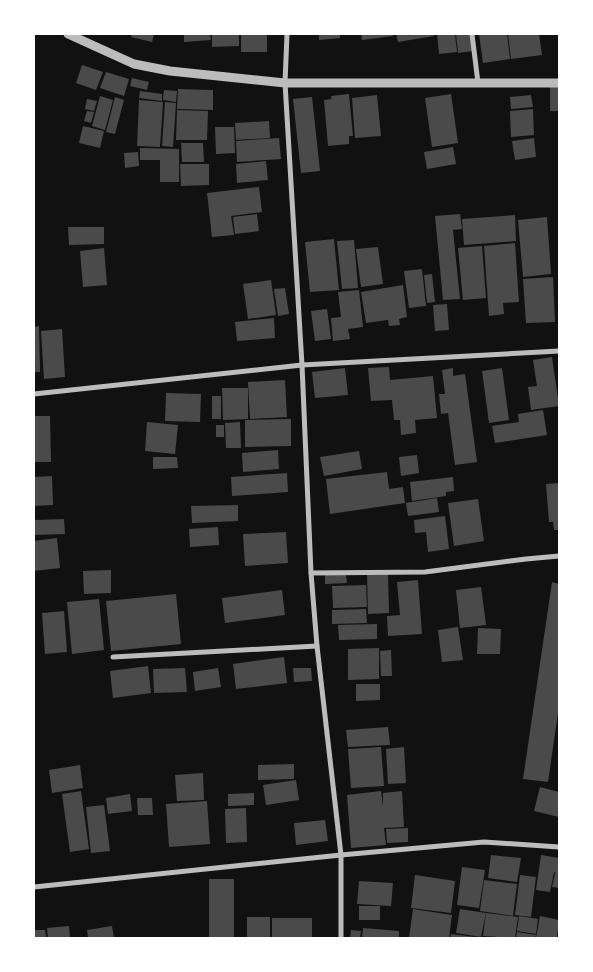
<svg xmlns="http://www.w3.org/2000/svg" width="593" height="972" font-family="'Public Sans',sans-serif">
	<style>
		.building { fill: #4a4a4a }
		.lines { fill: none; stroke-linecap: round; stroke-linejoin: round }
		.minor { stroke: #bcbcbc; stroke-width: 5 }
		.tertiary { stroke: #bcbcbc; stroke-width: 9 }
	</style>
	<rect width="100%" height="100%" fill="#111"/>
	<g class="building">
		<path d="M132 34H154L152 42 131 37Z"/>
		<path d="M184 34H210L211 40 184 42Z"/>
		<path d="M212 34H239V46L212 47Z"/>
		<rect x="241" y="34" width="26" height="18"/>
		<path d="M319 34H340V38L319 40Z"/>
		<path d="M361 34H393V36L362 40Z"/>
		<path d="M396 34H434V36L398 42Z"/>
		<path d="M437 34H455L457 52 439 54Z"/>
		<path d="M456 34H471L473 51 458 53Z"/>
		<path d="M479 34H507L510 59 483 63Z"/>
		<path d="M508 34H539L542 55 511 59Z"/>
		<path d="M82 65 103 72 96 90 76 83Z"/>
		<path d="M106 72 129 79 124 96 100 88Z"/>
		<path d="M132 78 149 82 147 90 130 86Z"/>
		<rect x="550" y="84" width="9" height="27"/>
		<path d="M178 89 213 90V110L177 109Z"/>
		<path d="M164 90 177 91 176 102 163 100Z"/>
		<path d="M140 91 162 94V101L139 98Z"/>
		<path d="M349 94 353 136H349V144L328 146 324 100 332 99 331 96Z"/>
		<path d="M451 94 458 143 432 147 425 98Z"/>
		<path d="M377 95 381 136 355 138 352 98Z"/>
		<path d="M531 95 533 107 511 109 510 97Z"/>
		<path d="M100 96 113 100 105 130 92 126Z"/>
		<path d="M115 97 124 100 115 134 106 132Z"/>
		<path d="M312 97 320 171 301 173 293 99Z"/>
		<path d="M87 99 97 101 94 111 85 109Z"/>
		<path d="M139 100 163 102 160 147 137 146Z"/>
		<path d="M165 102 176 103 173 147 162 146Z"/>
		<path d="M533 109 534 135 511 137 510 111Z"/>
		<path d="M177 110 208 111 207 140H176Z"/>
		<path d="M87 111 94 112 91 123 84 121Z"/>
		<path d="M269 121 270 138 236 140 235 123Z"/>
		<path d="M83 126 104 131 100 148 79 143Z"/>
		<path d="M215 127H234L235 153 216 154Z"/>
		<path d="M279 138 281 159 237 162 236 141Z"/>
		<path d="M534 138 536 157 515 160 512 141Z"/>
		<path d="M181 143H203L204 162H182Z"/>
		<path d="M453 147 456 164 427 169 424 152Z"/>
		<path d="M140 148 179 149V182H160V160H140Z"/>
		<path d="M138 152 139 166 125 168 124 153Z"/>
		<path d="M266 161 268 180 237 183 236 164Z"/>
		<path d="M180 164H209V185L181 186Z"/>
		<path d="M259 187 262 212 231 216 234 235 212 237 207 193Z"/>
		<path d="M257 214 259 231 235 234 233 217Z"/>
		<path d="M460 214 462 229 453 230 460 299 443 300 435 216Z"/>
		<path d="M515 215 516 241 464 245 462 219Z"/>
		<path d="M547 217 551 274 523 277 518 220Z"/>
		<path d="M68 227H104V244L69 245Z"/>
		<path d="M334 239 339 290 310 292 305 242Z"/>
		<path d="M354 240 358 288 342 289 337 241Z"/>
		<path d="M515 243 519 302 503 303 504 314 489 316 484 246Z"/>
		<path d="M482 246 486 298 463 300 458 248Z"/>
		<path d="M378 247 383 284 361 287 356 249Z"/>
		<path d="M104 248 107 285 83 287 80 251Z"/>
		<path d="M422 269 426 306 409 308 404 271Z"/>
		<path d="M432 274 435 302 427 303 424 275Z"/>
		<path d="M553 277 555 322 526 323 523 279Z"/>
		<path d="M271 280 276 315 248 319 243 284Z"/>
		<path d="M403 285 407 317 399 319 400 325 389 326 388 320 366 323 361 292Z"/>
		<path d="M285 288 289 314 278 316 274 289Z"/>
		<path d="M359 290 363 327 348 329 350 339 333 341 331 318 341 317 338 292Z"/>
		<path d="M447 304 449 330 435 331 433 305Z"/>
		<path d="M327 309 331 339 315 341 311 311Z"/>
		<path d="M274 318 275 338 237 341 235 322Z"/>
		<path d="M39 326 40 372H34V327Z"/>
		<path d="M62 329 65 377 44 379 41 331Z"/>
		<path d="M552 357 559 406 531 410 528 387 537 386 533 360Z"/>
		<path d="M389 367 390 380 433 376 437 418 415 420 416 433 401 435 400 420H394L392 400 371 401 368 368Z"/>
		<path d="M345 368 348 395 315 398 312 372Z"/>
		<path d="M453 368V376L465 374 477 462 455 465 448 413 441 414 439 394H445L442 370Z"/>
		<path d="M502 368 509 420 489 423 482 371Z"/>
		<path d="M285 380 287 417 250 419 248 382Z"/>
		<path d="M222 388H248V419L223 420Z"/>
		<path d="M166 393 201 394 200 422 165 421Z"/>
		<rect x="212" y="396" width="9" height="23"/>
		<path d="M543 410 547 435 495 443 492 426 519 422 518 414Z"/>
		<path d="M34 416H50L51 462H34Z"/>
		<path d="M291 419V446L245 447V420Z"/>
		<path d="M147 422 178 425 175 454 145 451Z"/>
		<path d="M240 422 241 448H226L225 423Z"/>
		<rect x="216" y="425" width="8" height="12"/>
		<path d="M278 450 279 469 243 472 242 453Z"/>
		<path d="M359 451 362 469 324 476 320 457Z"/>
		<path d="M417 455 419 473 401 476 399 457Z"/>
		<path d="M153 457H177L178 468 153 469Z"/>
		<path d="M387 472 389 489 403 487 405 503 330 514 326 479Z"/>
		<path d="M287 473 288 492 232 496 231 477Z"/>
		<path d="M52 476 53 505 34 506V477Z"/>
		<path d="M453 477 454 491 446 492V496L412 501 410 482Z"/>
		<path d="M559 483V530H554L553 522H549L546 484Z"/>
		<path d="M437 498 439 512 408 516 406 503Z"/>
		<path d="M478 499 484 541 454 546 448 503Z"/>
		<path d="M238 505V521L192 523 191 506Z"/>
		<path d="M445 516 449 549 428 552 426 532 415 533 414 520Z"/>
		<path d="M64 519 65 534 34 535V520Z"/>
		<path d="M218 527 219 545 190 547 189 529Z"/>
		<path d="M286 532 288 563 245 566 243 534Z"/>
		<path d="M57 538 60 568 34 571V541Z"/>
		<path d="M111 570V593L84 594 83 571Z"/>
		<path d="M388 574 389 613 368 614 367 575Z"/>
		<path d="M325 575H346L347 583 325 584Z"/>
		<path d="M418 580 422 634 388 636 387 616 400 615 397 582Z"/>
		<path d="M552 582 559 584V706L548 782 523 779Z"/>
		<path d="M366 585 367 607 333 608 332 586Z"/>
		<path d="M481 587 486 625 460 628 456 590Z"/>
		<path d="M282 590 285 615 225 623 222 598Z"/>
		<path d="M176 594 181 644 111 651 106 601Z"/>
		<path d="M99 599 104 650 72 654 67 602Z"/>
		<path d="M366 609 367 623 332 624V610Z"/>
		<path d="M64 611 67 652 45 654 42 613Z"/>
		<path d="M377 624V639L339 640 338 625Z"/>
		<path d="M458 627 463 660 442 662 438 630Z"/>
		<path d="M478 628 501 629 500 654H477Z"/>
		<path d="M379 648V679L348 680V649Z"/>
		<path d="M391 650 392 676H381L380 651Z"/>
		<path d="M284 657 287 683 236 689 233 664Z"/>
		<path d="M148 666 151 693 113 698 110 671Z"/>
		<path d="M185 668 187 692 154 693 153 669Z"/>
		<path d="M218 668 221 687 195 691 193 672Z"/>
		<path d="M293 668H311L312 681 294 682Z"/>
		<path d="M356 684H380V700L356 701Z"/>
		<path d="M388 727 390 745 348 747 346 730Z"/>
		<path d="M381 747 384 786 351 788 348 749Z"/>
		<path d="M404 747 406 783 388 784 386 749Z"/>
		<path d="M294 764V779L258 780V765Z"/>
		<path d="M80 765 83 788 52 793 49 770Z"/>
		<path d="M203 773 204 800 177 801 175 775Z"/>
		<path d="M296 780 299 800 266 805 263 785Z"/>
		<path d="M540 787 559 792V817L534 811Z"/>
		<path d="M81 791 89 849 70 852 62 794Z"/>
		<path d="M381 791 383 806V793L402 791 404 827 384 828 386 845 351 848 347 795Z"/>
		<path d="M254 793V805L228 806V794Z"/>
		<path d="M130 794 132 811 108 814 106 798Z"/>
		<path d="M137 798H152L153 815H138Z"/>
		<path d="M207 801 210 844 169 847 166 804Z"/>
		<path d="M104 805 110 851 91 853 86 807Z"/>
		<path d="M246 808 247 842 226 843 225 809Z"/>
		<path d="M325 820 328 841 296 845 294 823Z"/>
		<path d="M408 828V842L387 843 386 829Z"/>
		<path d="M491 855 521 858 517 882 488 878Z"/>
		<path d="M541 855 559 858V888L552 887 555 873 554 872 550 892 536 890Z"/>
		<path d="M462 867 485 870 479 908 457 905Z"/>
		<path d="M415 875 455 881 451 913 411 908Z"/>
		<path d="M520 875 536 877 531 917 515 915Z"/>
		<rect x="209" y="879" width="25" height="59"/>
		<path d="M484 880 517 884 513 916 480 911Z"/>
		<path d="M359 881 393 883 391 906 357 904Z"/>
		<rect x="359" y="906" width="21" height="14"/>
		<path d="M413 909 452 915 449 938H409Z"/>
		<path d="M460 909 486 913 481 937 456 933Z"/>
		<path d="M486 913 518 917 515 938 483 936Z"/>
		<path d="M519 916 538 919 536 934 517 931Z"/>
		<path d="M540 916 559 920 557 938H536Z"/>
		<rect x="247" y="917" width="23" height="21"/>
		<rect x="272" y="918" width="40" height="20"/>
		<path d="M69 926 70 938H48L47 928Z"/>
		<path d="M112 926 114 938H88L87 930Z"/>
		<path d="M363 928 399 931V938H362Z"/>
		<path d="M34 930H45L46 938H34Z"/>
		<path d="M351 930 361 931 360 938H350Z"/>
		<path d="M517 932 536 935 535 938H516Z"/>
		<path d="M451 934 475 937V938H450Z"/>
	</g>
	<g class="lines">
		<g class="minor">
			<path d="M287 34 285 83 302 365 311 573 317 646 341 855V938"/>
			<path d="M472 34 478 83"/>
			<path d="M34 394 302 365 559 351"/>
			<path d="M311 573 425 572 526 559 559 556"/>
			<path d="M113 657 317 646"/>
			<path d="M34 887 341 855 484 842 559 847"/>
		</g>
		<path class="tertiary" d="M68 34 134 64 170 71 285 83H559"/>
	</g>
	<rect width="593" height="972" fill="none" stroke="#ffffff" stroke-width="70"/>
</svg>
